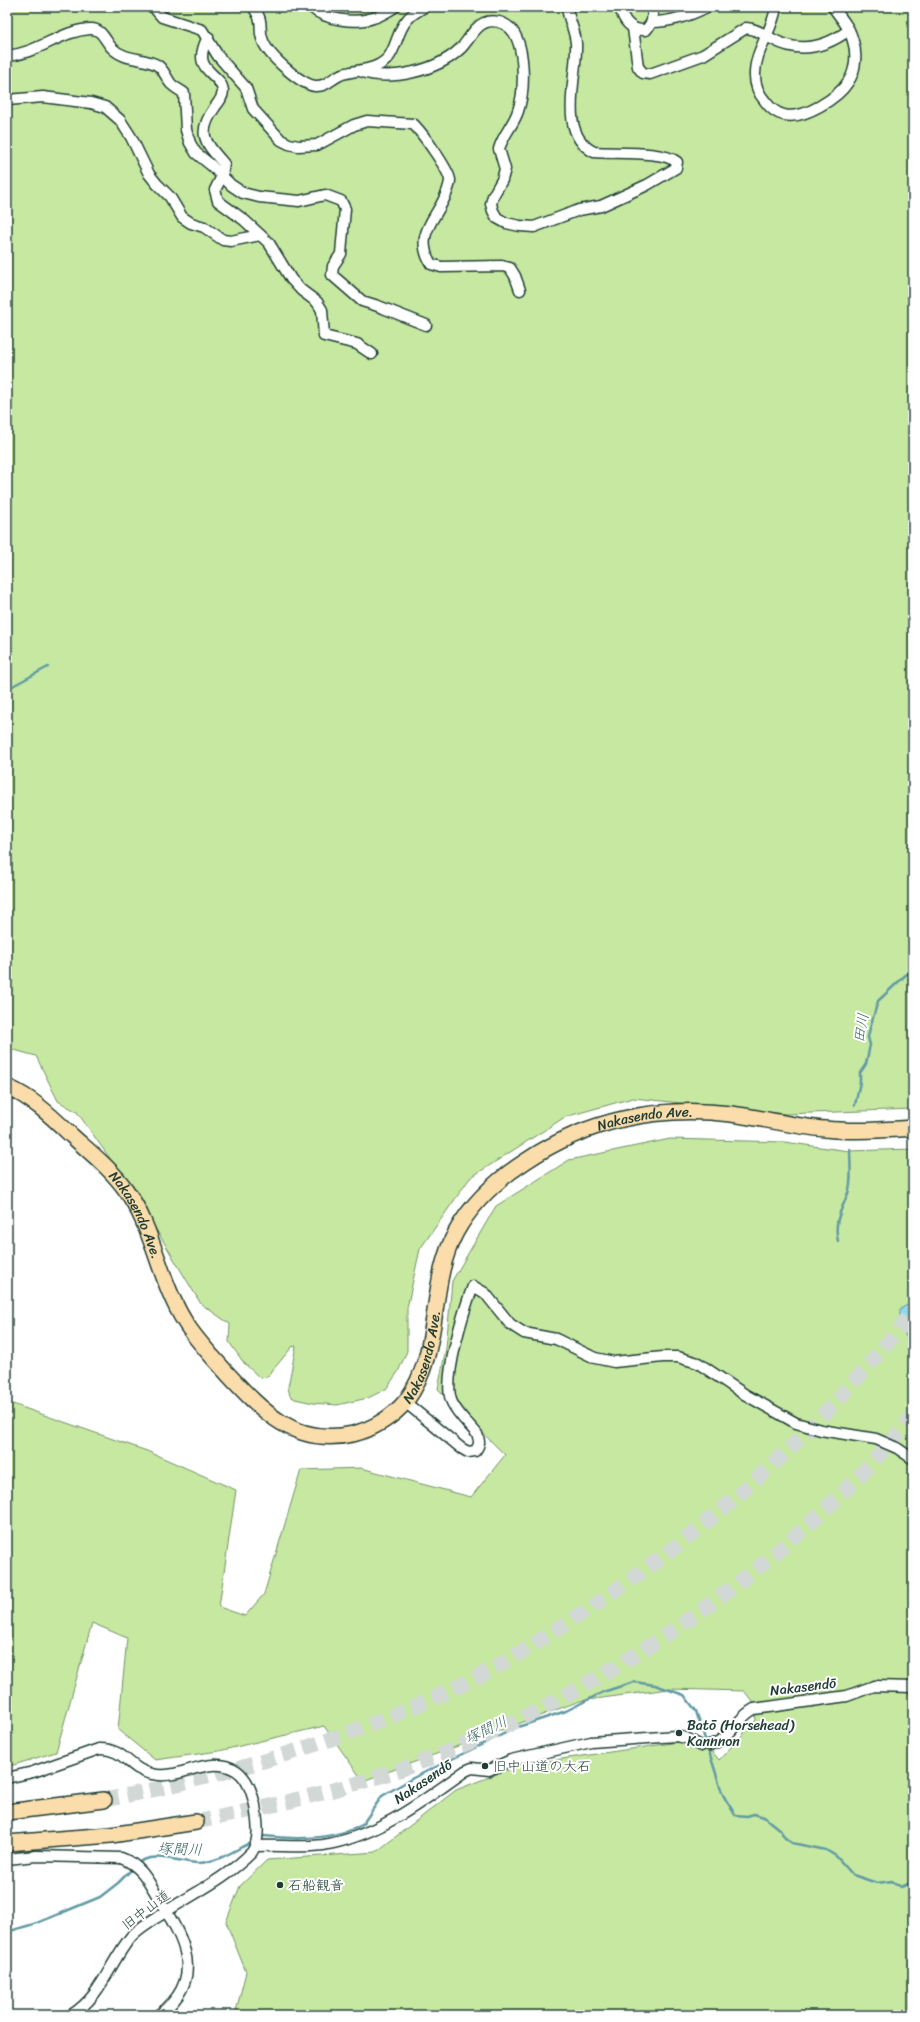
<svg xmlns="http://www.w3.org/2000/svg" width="920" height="2022" font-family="Sriracha,'Klee One',sans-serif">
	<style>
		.green { fill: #c6e8a1; stroke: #72926a }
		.water { fill: #8fd8f0; stroke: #629aa5 }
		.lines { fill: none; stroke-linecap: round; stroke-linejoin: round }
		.stream { stroke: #629aa5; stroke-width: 2.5 }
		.highway-tunnel { stroke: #d2d8d6; stroke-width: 15; stroke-dasharray: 15 8; stroke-linecap: butt }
		.minor-casing { stroke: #1f3d34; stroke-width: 13 }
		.highway-casing { stroke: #1f3d34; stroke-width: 18 }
		.minor { stroke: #fff; stroke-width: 10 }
		.highway { stroke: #fbddab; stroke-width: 15 }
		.poi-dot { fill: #1f3d34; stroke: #fff; stroke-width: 1.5 }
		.labels { text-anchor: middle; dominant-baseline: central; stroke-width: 4; stroke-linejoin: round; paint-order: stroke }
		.street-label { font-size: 14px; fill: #1f3d34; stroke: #fff }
		.poi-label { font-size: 14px; fill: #1f3d34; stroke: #fff; text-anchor: start }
		.water-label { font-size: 15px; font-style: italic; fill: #3b6463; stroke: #fff }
	</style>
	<rect width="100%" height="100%" fill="#fff"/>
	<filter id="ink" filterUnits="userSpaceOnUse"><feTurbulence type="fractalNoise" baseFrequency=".025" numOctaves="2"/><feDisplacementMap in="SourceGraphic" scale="8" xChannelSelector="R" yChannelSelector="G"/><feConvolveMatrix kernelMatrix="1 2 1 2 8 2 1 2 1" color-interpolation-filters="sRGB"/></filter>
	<g filter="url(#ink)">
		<g class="green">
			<path d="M7 7H913V1109L786 1114 633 1098 565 1117 470 1178 420 1249 407 1308V1351L398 1372 386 1389 368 1398 337 1405 313 1403 295 1399 290 1396 288 1387 296 1346 292 1347 267 1377 260 1378 244 1363 229 1342 230 1324 201 1304 133 1191 77 1112 58 1101 36 1056 7 1048Z"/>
			<path d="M670 1139 784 1142 849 1151 913 1149V2015H235L246 1972 226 1922 240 1886 267 1860 376 1852 456 1790 520 1765 686 1741 697 1748 711 1750 719 1760 756 1720 753 1702 744 1691 669 1689 580 1701 363 1781 324 1726 219 1751 155 1760 118 1730 127 1638 92 1623 56 1752 7 1767V1402L147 1451 236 1490 219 1607 245 1616 264 1594 301 1470 361 1468 471 1497 505 1455 438 1389 446 1348 452 1281 496 1206 569 1160Z"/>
		</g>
		<path class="water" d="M913 1302V1343C902 1337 899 1321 900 1309Z"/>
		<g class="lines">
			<g class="stream">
				<path d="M7 689 48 667"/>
				<path d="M855 1105 860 1082V1073L866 1064 870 1045 868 1037 870 1028 878 1001 913 968"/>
				<path d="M838 1241C833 1219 843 1209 849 1190 852 1178 850 1162 850 1149"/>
				<path d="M261 1838 264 1836C297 1840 332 1840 362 1825L382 1796 413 1778 518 1727 566 1711 603 1692 634 1682 655 1685 684 1695 696 1711 720 1786C723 1799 729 1803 735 1815L747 1816 754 1814 764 1817 780 1830 785 1838 792 1843 826 1850 836 1856 853 1875 877 1883 892 1881 901 1887 913 1882"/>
				<path d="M136 1865C151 1850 179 1862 197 1863 218 1863 234 1850 252 1842"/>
				<path d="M7 1932 37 1923 100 1897 118 1883 133 1868"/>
			</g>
			<g class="highway-tunnel">
				<path d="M104 1800C227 1776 347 1740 459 1686 493 1670 525 1650 556 1630 690 1546 816 1437 913 1311"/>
				<path d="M196 1822C268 1807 339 1791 408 1767 592 1701 789 1567 913 1416"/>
			</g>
			<g class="minor-casing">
				<g id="minor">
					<path d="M157 7 156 10 162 17 202 30 218 56 246 88 253 109 281 140 289 144 298 146 317 145 354 125 367 121 413 124C421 131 449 170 450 180 450 183 449 186 448 189 440 217 412 232 431 264L441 267 502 266 510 268 515 276 520 290"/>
					<path d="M253 7C266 24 257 28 263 41 268 55 300 84 315 86 326 87 331 79 340 75 356 69 375 72 388 58 397 47 397 31 407 20 411 14 418 11 424 7"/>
					<path d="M311 7C325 20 355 24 373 18 381 16 388 11 395 7"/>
					<path d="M620 7C623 21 631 31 646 30L652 22 653 7"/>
					<path d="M776 7C773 31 754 51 755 76 755 85 759 94 765 101 770 108 775 113 784 115 803 120 838 98 848 82 856 71 857 53 853 41 850 28 841 18 833 7"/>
					<path d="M652 22C672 22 689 16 707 7"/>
					<path d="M633 28 638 67 643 73 650 74 703 55 746 28C758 29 764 35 774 40 801 54 826 47 849 30"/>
					<path d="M208 37C189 73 221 71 223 91 223 97 219 102 215 107 196 134 205 142 224 164L222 176 215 190 218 201 244 220 269 243 291 279 301 290 317 302 322 310 324 336 357 344 372 354"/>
					<path d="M7 56C39 53 60 31 90 29 102 28 105 41 112 48 125 61 142 57 157 65 164 69 166 78 171 84 175 88 180 90 184 93L186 130 190 143 196 153 212 166 231 185 243 193 259 197 299 201 325 195 341 201 345 209 342 242 341 254 333 266 332 275 362 301 378 306 426 325"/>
					<path d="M360 71C389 82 437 71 460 49 468 42 474 27 484 23 493 19 503 22 510 28 526 44 525 91 518 111 514 124 503 135 499 149L505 169 502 180 493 196 491 204 493 211 497 218 506 223 520 226 534 227 579 210 601 206 647 185 676 168 677 162C663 150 613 154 594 152 556 133 578 76 576 43 575 30 568 19 567 7"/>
					<path d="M7 100 43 97 91 103 105 107 120 120 131 137 149 174 157 184 170 197 182 217 191 223 204 227 223 240 231 241 260 235"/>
					<path d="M405 1402 461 1448 468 1452 475 1451C480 1445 480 1441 477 1434 469 1424 455 1412 451 1400 443 1377 464 1310 473 1286L485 1293 510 1324 524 1333 556 1339 595 1358 614 1362 663 1357H678L698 1363 744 1394 796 1423 821 1430 876 1439 897 1448 913 1459"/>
					<path d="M709 1745C730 1741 736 1718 754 1709L847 1696 874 1686 913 1687"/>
					<path d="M7 1778 33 1772 99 1749C125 1748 129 1770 152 1774 182 1781 207 1753 237 1771 248 1779 252 1793 255 1805 257 1821 261 1838 252 1852 226 1879 190 1895 159 1916 149 1922 137 1929 130 1938 109 1964 101 1997 71 2015"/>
					<path d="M256 1846C279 1845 301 1848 323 1845 378 1836 422 1802 465 1771L472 1768 489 1770 511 1760 591 1742 676 1736 686 1738 701 1746"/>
					<path d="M7 1859 36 1856 121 1858C141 1865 149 1882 159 1899 184 1940 207 1978 159 2015"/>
				</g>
			</g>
			<g class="highway-casing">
				<g id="highway">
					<path id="s1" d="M7 1087C33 1098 52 1117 72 1136 91 1153 111 1169 126 1190 154 1229 159 1281 185 1322 196 1340 211 1355 225 1371 261 1410 294 1447 353 1434 373 1429 393 1417 406 1401 443 1352 427 1285 456 1232 472 1203 498 1179 526 1161 587 1120 658 1105 731 1114 762 1118 793 1126 825 1129 854 1132 884 1130 913 1128"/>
					<path d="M7 1812 104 1800"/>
					<path d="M7 1843 111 1835 196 1822"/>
				</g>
			</g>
			<use href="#minor" class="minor"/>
			<use href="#highway" class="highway"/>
		</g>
	</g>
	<g class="poi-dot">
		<circle cx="679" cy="1733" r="4"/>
		<circle cx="485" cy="1766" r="4"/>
		<circle cx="280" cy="1885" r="4"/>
	</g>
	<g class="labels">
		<g class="street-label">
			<text stroke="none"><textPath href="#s1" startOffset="988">Nakasendo Ave.</textPath></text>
			<text stroke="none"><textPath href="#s1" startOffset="185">Nakasendo Ave.</textPath></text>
			<text stroke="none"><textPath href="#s1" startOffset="629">Nakasendo Ave.</textPath></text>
			<text transform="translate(803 1687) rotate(-7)">Nakasendō</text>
			<text transform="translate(423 1782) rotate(-34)">Nakasendō</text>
			<text transform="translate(146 1910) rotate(-37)">旧中山道</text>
		</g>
		<g class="poi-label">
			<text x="687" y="1725">Batō (Horsehead)<tspan x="687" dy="16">Kannnon</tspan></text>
			<text x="493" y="1766">旧中山道の大石</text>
			<text x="288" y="1885">石船観音</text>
		</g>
		<g class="water-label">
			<text transform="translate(861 1028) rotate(-81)">田川</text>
			<text transform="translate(486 1730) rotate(-26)">塚間川</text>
			<text transform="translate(180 1849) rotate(2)">塚間川</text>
		</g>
	</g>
	<rect width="920" height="2022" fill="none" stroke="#fff" stroke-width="24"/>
	<rect x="12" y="12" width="896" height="1998" fill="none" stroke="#1f3d34" stroke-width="1.5" filter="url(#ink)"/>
</svg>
